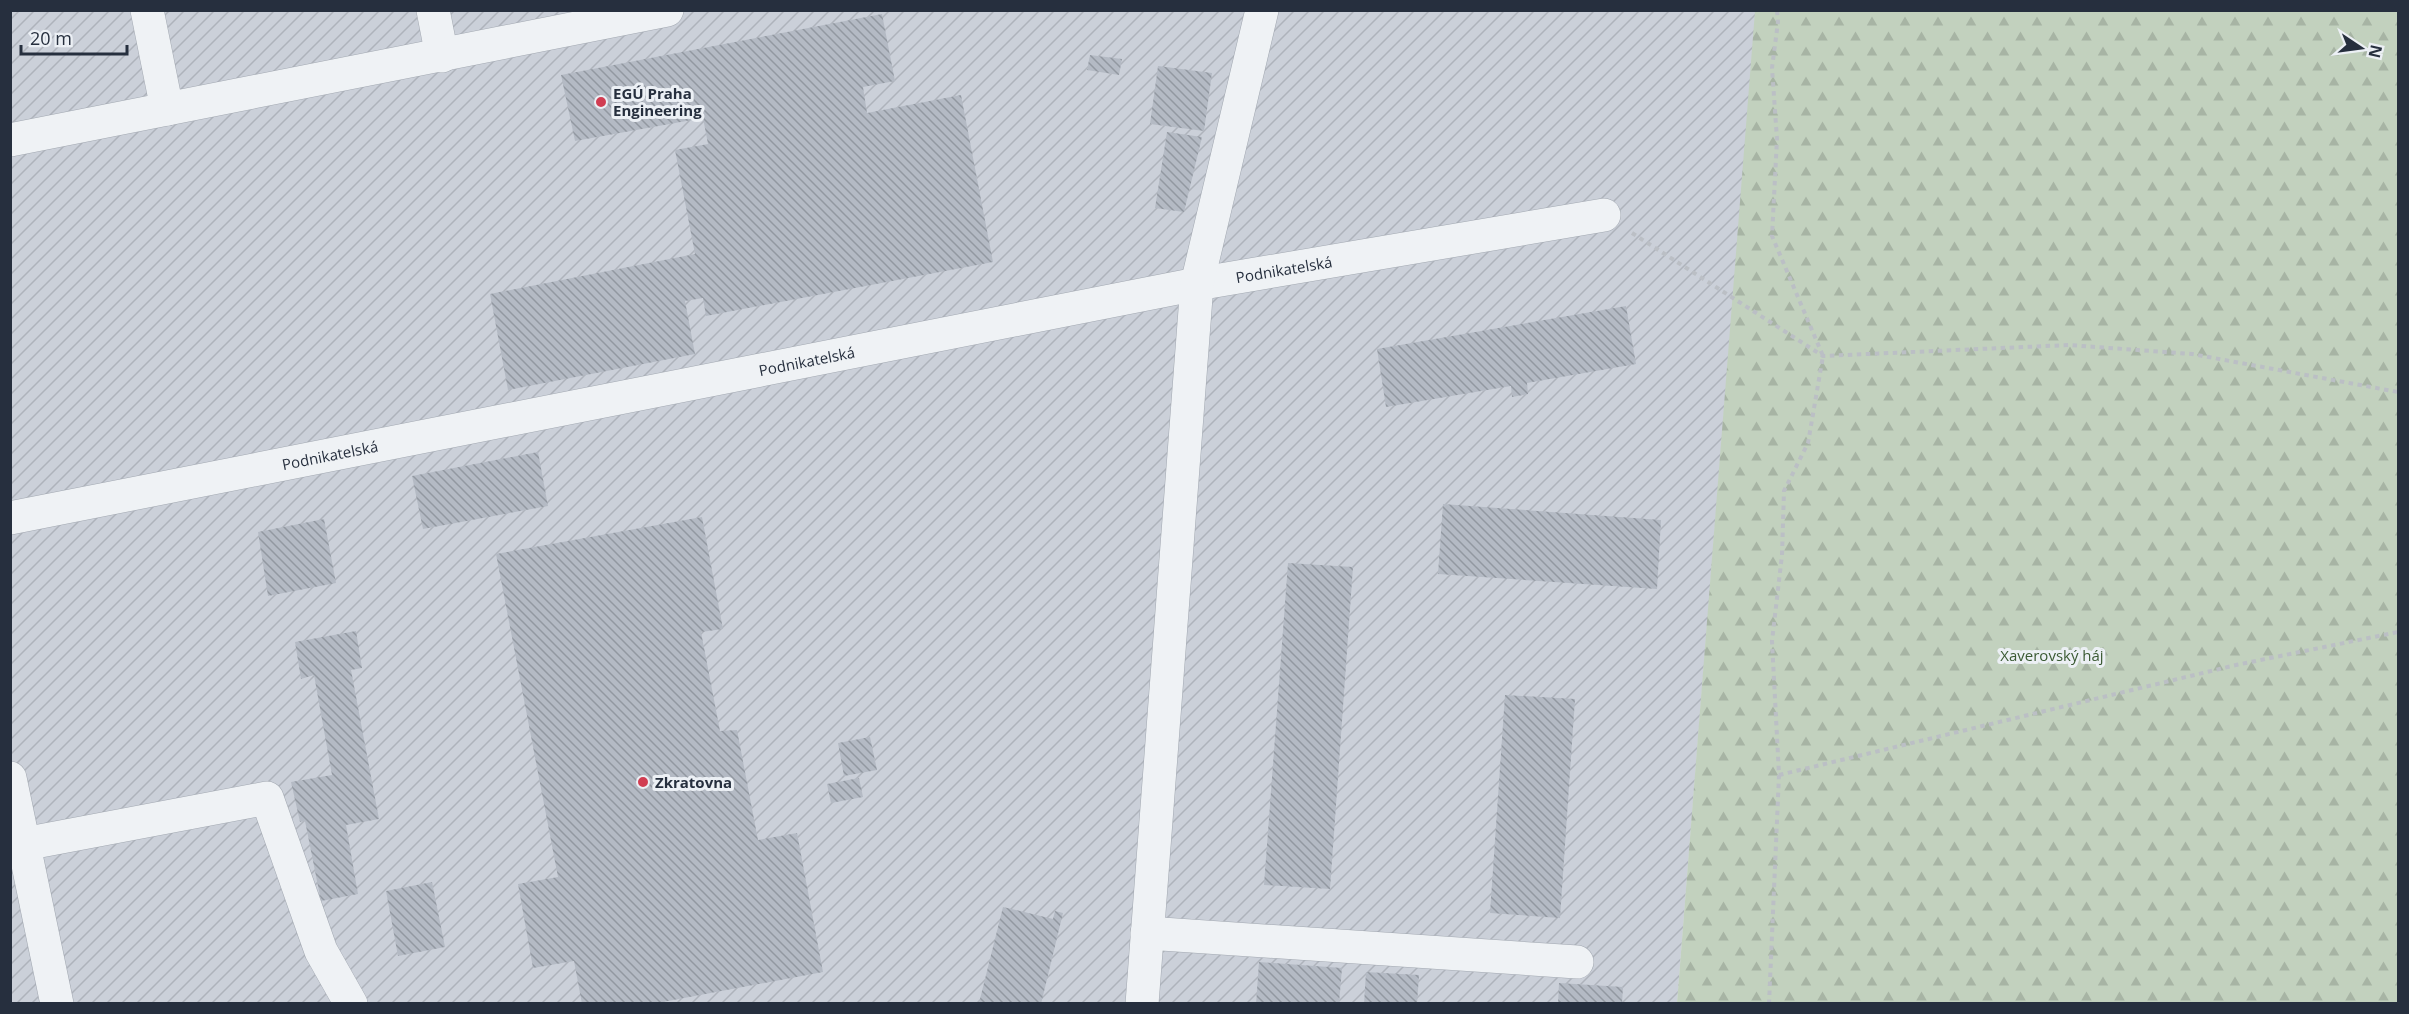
<svg xmlns="http://www.w3.org/2000/svg" width="2409" height="1014" font-family="'Open Sans',sans-serif">
	<style>
		.industrial { fill: url(#industrial-furrows) }
		.forest { fill: url(#forest-firs) }
		.building { fill: url(#building-back-hatch) }
		.lines { fill: none; stroke-linecap: round; stroke-linejoin: round }
		.minor-casing { stroke: #a2a8b1; stroke-width: 34 }
		.path { stroke: #bbbfc5; stroke-width: 4; stroke-dasharray: 4.5 4.5; stroke-linecap: butt }
		.minor { stroke: #eff2f5; stroke-width: 33 }
		.poi-dot { fill: #d13d52; stroke: #ecf0f5; stroke-width: 2 }
		.labels { text-anchor: middle; dominant-baseline: central; stroke-width: 6; stroke-linejoin: round; paint-order: stroke }
		.poi-label { font-size: 15px; font-weight: bold; fill: #262f3e; stroke: #ecf0f5; text-anchor: start }
		.street-label { font-size: 15px; fill: #262f3e; stroke: #ecf0f5 }
		.park-label { font-size: 15px; fill: #3a5a33; stroke: #ecf0f5 }
	</style>
	<defs>
		<pattern id="industrial-furrows" width="10" height="10" patternUnits="userSpaceOnUse" patternTransform="scale(1.5)"><rect width="10" height="10" fill="#cbd0d9"/><path d="M-1 1l2-2M0 10L10 0M9 11l2-2" fill="none" stroke="#aeb3bb"/></pattern>
		<pattern id="forest-firs" width="22" height="20" patternUnits="userSpaceOnUse" patternTransform="scale(1.5)"><rect width="22" height="20" fill="#c2d1be"/><path d="M5 1l3.5 6h-7zM16 11l3.5 6h-7z" fill="#a7b4a4"/></pattern>
		<pattern id="building-back-hatch" width="6" height="6" patternUnits="userSpaceOnUse" patternTransform="scale(1.5)"><rect width="6" height="6" fill="#b4bac4"/><path d="M-1 5l2 2M0 0l6 6M5-1l2 2" fill="none" stroke="#9298a1"/></pattern>
	</defs>
	<rect width="100%" height="100%" fill="#dde1e7"/>
	<path class="industrial" d="M10 11H1756L1677 1003H11Z"/>
	<path class="forest" d="M1755 11H2398V1003H1677Z"/>
	<g class="building">
		<path d="M882 14 895 81 863 87 867 113 961 95 993 262 706 316 703 298 685 301 695 354 508 390 490 294 695 254 675 150 708 144 703 118 575 141 561 75Z"/>
		<path d="M1090 55 1122 59 1119 75 1087 70Z"/>
		<path d="M1158 66 1212 73 1204 131 1150 124Z"/>
		<path d="M1167 132 1202 137 1184 212 1155 208Z"/>
		<path d="M1626 306 1636 364 1527 383 1528 394 1512 397 1511 386 1386 407 1377 349Z"/>
		<path d="M538 452 548 506 423 529 412 476Z"/>
		<path d="M1443 504 1661 520 1657 589 1438 574Z"/>
		<path d="M702 517 723 629 701 632 720 731 737 730 758 840 797 833 823 972 652 1004H582L574 961 533 968 518 884 558 877 496 554Z"/>
		<path d="M324 519 336 583 268 596 258 532Z"/>
		<path d="M1288 563 1353 567 1330 889 1264 885Z"/>
		<path d="M356 631 362 668 351 670 379 819 346 825 358 894 321 901 305 821 300 822 291 782 332 775 314 675 301 679 295 642Z"/>
		<path d="M1505 695 1575 699 1560 918 1490 913Z"/>
		<path d="M870 737 877 770 844 776 838 743Z"/>
		<path d="M859 778 863 797 831 803 827 784Z"/>
		<path d="M432 882 445 947 398 956 386 891Z"/>
		<path d="M1003 907 1053 919 1055 911 1063 913 1041 1004 979 1003Z"/>
		<path d="M1259 962 1342 968 1339 1004H1256Z"/>
		<path d="M1366 972 1419 975 1417 1004H1364Z"/>
		<path d="M1559 983 1623 987 1622 1004H1558Z"/>
	</g>
	<g class="lines">
		<g class="minor-casing">
			<g id="minor">
				<path d="M147 10 167 109"/>
				<path d="M433 10 442 56"/>
				<path d="M10 140 667 10"/>
				<path id="s1" d="M10 518 1197 284 1604 215"/>
				<path d="M10 778 57 1004"/>
				<path d="M24 844 267 798 321 951 351 1004"/>
				<path d="M1147 933 1577 962"/>
				<path d="M1142 1004 1197 284 1262 10"/>
			</g>
		</g>
		<g class="path">
			<path d="M1632 233 1823 356 2069 345 2192 354 2398 392"/>
			<path d="M1779 775 2236 665 2398 632"/>
			<path d="M1769 1004 1779 775 1772 641 1782 555 1784 491 1808 443 1823 356 1772 236 1777 139 1772 68 1778 22 1777 10"/>
		</g>
		<use href="#minor" class="minor"/>
	</g>
	<g class="poi-dot">
		<circle cx="601" cy="102" r="6"/>
		<circle cx="643" cy="782" r="6"/>
	</g>
	<g class="labels">
		<g class="poi-label">
			<text x="613" y="93">EGÚ Praha<tspan x="613" dy="17">Engineering</tspan></text>
			<text x="655" y="782">Zkratovna</text>
		</g>
		<g class="street-label">
			<text stroke="none"><textPath href="#s1" startOffset="1298">Podnikatelská</textPath></text>
			<text stroke="none"><textPath href="#s1" startOffset="812">Podnikatelská</textPath></text>
			<text stroke="none"><textPath href="#s1" startOffset="326">Podnikatelská</textPath></text>
		</g>
		<g class="park-label">
			<text x="2052" y="655">Xaverovský háj</text>
		</g>
	</g>
	<rect width="2409" height="1014" fill="none" stroke="#262f3e" stroke-width="24"/>
	<g transform="translate(2361 48) rotate(103)" stroke="#ecf0f5" stroke-width="4.5" paint-order="stroke">
	<path d="M0-4.5L10 22L0 15L-10 22Z" fill="#262f3e"/>
	<text y="-9" font-size="16" font-weight="bold" text-anchor="middle" fill="#262f3e">N</text>
	</g>
	<path d="M21 45v9h106v-9" fill="none" stroke="#262f3e" stroke-width="3"/>
	<text x="30" y="45" font-size="18" fill="#262f3e" stroke="#ecf0f5" stroke-width="4.5" paint-order="stroke">20 m</text>
</svg>
